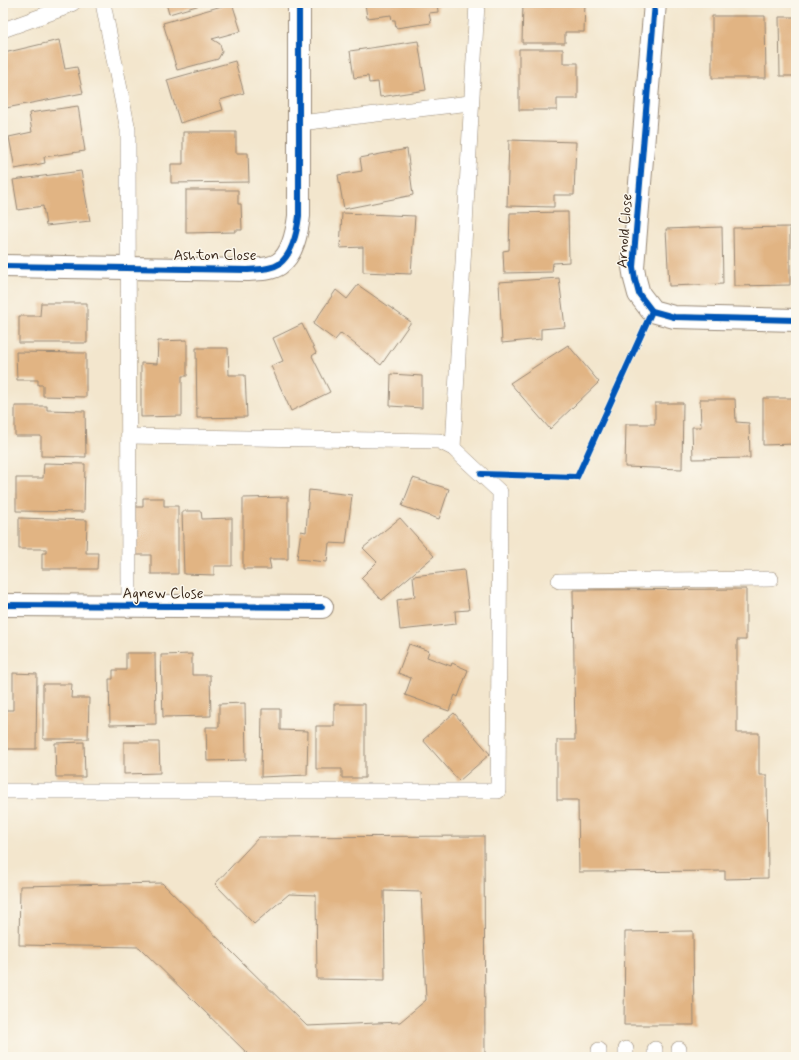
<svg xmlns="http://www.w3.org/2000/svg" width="799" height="1060" font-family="Mynerve,sans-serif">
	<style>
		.building { fill: #e1b483 }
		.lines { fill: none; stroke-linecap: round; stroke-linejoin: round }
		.service-casing { stroke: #978876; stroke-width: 16 }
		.minor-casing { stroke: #978876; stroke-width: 24 }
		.service { stroke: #fff; stroke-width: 15 }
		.minor { stroke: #fff; stroke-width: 22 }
		.cycleway-casing { stroke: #fbf7ec; stroke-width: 8 }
		.cycleway { stroke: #0057b8; stroke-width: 6 }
		.labels { text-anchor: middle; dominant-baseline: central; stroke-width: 3; stroke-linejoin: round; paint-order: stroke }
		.street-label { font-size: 15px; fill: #3b2a1e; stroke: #fbf7ec }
	</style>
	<rect width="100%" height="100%" fill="#fbf7ec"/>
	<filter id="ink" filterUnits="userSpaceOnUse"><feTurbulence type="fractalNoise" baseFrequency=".025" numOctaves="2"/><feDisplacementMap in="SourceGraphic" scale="8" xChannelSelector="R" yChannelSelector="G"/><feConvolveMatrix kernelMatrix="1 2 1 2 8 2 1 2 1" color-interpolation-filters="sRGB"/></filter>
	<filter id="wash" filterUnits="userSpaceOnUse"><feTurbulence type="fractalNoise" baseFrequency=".012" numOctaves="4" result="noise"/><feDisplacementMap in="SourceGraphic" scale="16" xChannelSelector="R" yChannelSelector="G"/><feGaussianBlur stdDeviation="0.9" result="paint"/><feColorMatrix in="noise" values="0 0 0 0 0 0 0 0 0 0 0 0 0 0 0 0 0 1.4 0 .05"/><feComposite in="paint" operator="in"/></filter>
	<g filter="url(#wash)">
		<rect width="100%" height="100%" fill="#f3e6cd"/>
		<g id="blocks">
			<g class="building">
				<path d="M166 3H207L169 14Z"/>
				<path d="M232 3 241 31 212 39 220 44 222 52 218 59 177 70 163 23Z"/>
				<path d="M365 3H437L438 12 429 13 431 23 396 28 395 20H392L391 15 367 18Z"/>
				<path d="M523 3H585L584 32H565V43H522Z"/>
				<path d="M712 16H765L766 78H712Z"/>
				<path d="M779 17H796V76H780Z"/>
				<path d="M59 40 65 69 77 67 83 93 6 108 3 96V74L8 72 4 53Z"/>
				<path d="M418 41 426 90 380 97 378 82 369 83 368 76 354 78 350 51Z"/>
				<path d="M519 49H563V63H578V99H557V110H519Z"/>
				<path d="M235 61 244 93 220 100 223 110 180 123 167 80Z"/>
				<path d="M78 106 85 151 44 157 45 163 15 169 9 137 32 132 29 113Z"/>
				<path d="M183 132H236V153H248L249 182 171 183V164H183Z"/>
				<path d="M509 140 576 142 574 195H554V207L507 206Z"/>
				<path d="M407 149 413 195 344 209 338 175 362 171 360 158Z"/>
				<path d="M81 171 90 221 46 226 43 206 18 210 13 180Z"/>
				<path d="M186 190H238V204H241L242 230H235V232L186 233Z"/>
				<path d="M568 212 569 262 553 263 552 272 504 273 503 251 509 250 510 213Z"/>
				<path d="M342 213 415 216 411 274 363 272V247L340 248Z"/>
				<path d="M722 227 723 284 669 286 666 229Z"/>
				<path d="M790 227V285L734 286 733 228Z"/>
				<path d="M559 278 565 327 541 329V339L502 343 499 282Z"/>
				<path d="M358 285 411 322 381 365 341 333 335 340 313 324 336 290 347 299Z"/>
				<path d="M41 303H87V343H19V316H40Z"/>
				<path d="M302 324 316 353 312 356 330 392 291 411 271 366 283 361 273 338Z"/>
				<path d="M187 340V376H182V416L141 417V363L157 364 158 341Z"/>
				<path d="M568 345 599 382 550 429 510 383Z"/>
				<path d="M196 348H228L229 375H245L247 417 197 418Z"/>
				<path d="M16 352 86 353V397L43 396V385H38V380H17Z"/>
				<path d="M391 374 422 376V408L390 406Z"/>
				<path d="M763 398H796V444L763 445Z"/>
				<path d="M700 399H735L736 422 749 423 750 458 693 459 692 427H701Z"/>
				<path d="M655 403H683L682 469 625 467 626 424H655Z"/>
				<path d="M15 406H47V410L85 411 86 457 41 456V436H15Z"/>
				<path d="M44 463 85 464 84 512 16 511V478H43Z"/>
				<path d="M413 478 449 489 439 519 402 506Z"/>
				<path d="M309 490 352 495 346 544 329 543 327 562 297 559 301 531 306 532Z"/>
				<path d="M288 497V559H269L271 569H243V498Z"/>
				<path d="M143 498H164V506H178V574H151V555H132V507H143Z"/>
				<path d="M182 511H201L202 519 232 518V566H214V575L184 574Z"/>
				<path d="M19 518 87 520 86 553H98L97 569H42V553H46V549H19Z"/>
				<path d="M400 518 434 556 382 600 361 578 377 562 363 548Z"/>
				<path d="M464 570 469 610 455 611 456 624 400 630 397 600 415 597 413 576Z"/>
				<path d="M746 589V640H737V733H759V775H767L768 878 725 879V871L579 872 578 800H557V740H575L573 590Z"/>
				<path d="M409 644 429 651 427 657 451 666 452 663 468 670 458 697 455 695 449 711 405 695 411 678 398 673Z"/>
				<path d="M126 653H155L156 724 110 725 109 679H113V670H126Z"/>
				<path d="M192 654V675H210L211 716 163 717 161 655Z"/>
				<path d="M13 673 37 674 36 749H3V710H13Z"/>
				<path d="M43 684H72L71 698H89L88 739H43Z"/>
				<path d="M245 703 246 760 207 761 206 727H219V704Z"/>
				<path d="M334 704H365V778H342V769H316V726H334Z"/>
				<path d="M262 709H280V730L308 731 307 775 261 777Z"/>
				<path d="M454 713 490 754 459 781 423 740Z"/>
				<path d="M84 742 85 777H56L55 743Z"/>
				<path d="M124 742H159L160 773 124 774Z"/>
				<path d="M484 836 485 1057H251L139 947 19 945 20 886 162 883 307 1026 400 1022 426 1000 421 892 384 891 385 980 317 979 316 895 289 894 254 924 215 884 259 837Z"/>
				<path d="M693 931 694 1025H624L625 932Z"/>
			</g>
		</g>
	</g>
	<g filter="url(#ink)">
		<use href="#blocks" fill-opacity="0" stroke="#978876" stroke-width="1"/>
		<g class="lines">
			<g class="service-casing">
				<g id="service">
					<path d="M103 3 128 130 129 607"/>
					<path d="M3 30 61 9 73 3"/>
					<path d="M300 123 470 103"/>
					<path d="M453 448 477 3"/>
					<path d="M559 581 771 579"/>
					<path d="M3 791H498L500 492 453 448 439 441 129 436"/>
					<path d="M626 1049V1057"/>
					<path d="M599 1050V1057"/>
					<path d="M655 1057V1049"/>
					<path d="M679 1057V1049"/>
				</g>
			</g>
			<g class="minor-casing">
				<g id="minor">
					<path d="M655 3 633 267 635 279 639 294 652 311 674 317 796 320"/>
					<path d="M3 266 248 270C258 269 270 270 279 264 293 254 297 232 299 216V3"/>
					<path d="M3 605 322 607"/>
				</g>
			</g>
			<use href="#service" class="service"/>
			<use href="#minor" class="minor"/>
			<g class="cycleway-casing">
				<g id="cycleway">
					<path d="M655 3 633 267 635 279 639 294 652 311 674 317 796 320"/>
					<path d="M3 266 248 270C258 269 270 270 279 264 293 254 297 232 299 216V3"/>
					<path d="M481 474 577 477 652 311"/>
					<path d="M3 605 322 607"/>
				</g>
			</g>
			<use href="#cycleway" class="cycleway"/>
		</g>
	</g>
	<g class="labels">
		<g class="street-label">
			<text transform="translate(625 231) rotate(-86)">Arnold Close</text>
			<text x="215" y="256">Ashton Close</text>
			<text x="163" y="594">Agnew Close</text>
		</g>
	</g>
	<rect width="799" height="1060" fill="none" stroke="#fbf7ec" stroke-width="16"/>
</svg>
